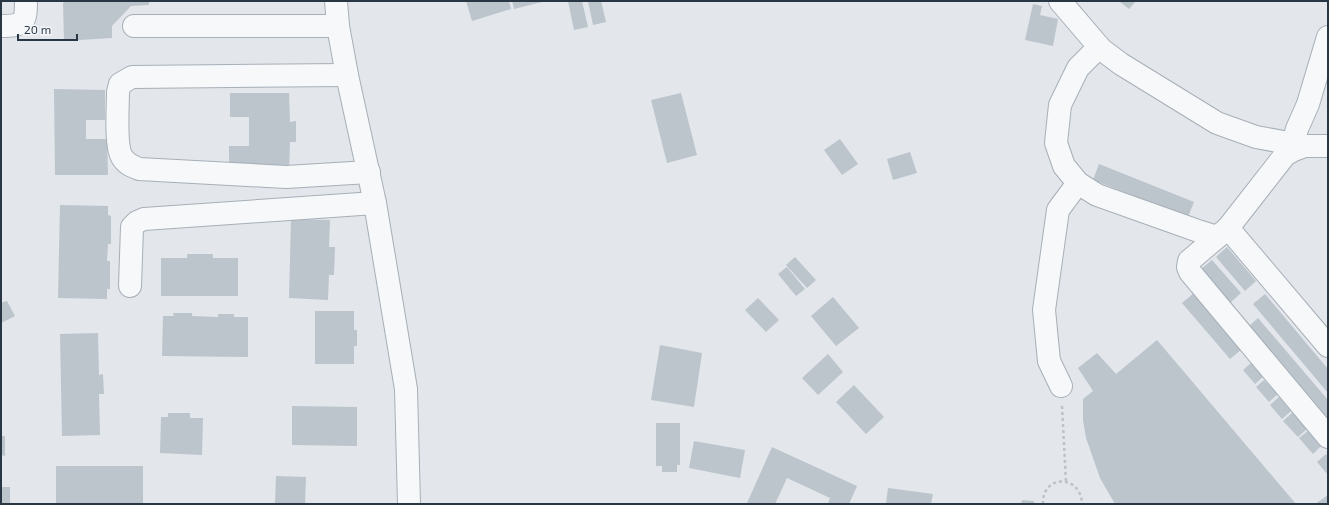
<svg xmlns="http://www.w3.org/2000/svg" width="1329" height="505" font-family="'Exo 2',sans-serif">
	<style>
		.building { fill: #bcc4cc }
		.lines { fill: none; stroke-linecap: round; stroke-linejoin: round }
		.minor-casing { stroke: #a7afb7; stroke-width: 24 }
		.path { stroke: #bdc2c7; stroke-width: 2.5; stroke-dasharray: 3 3; stroke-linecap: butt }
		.minor { stroke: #f6f8fa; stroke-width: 22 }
	</style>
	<rect width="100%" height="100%" fill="#e3e7ec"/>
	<g class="building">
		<path d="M66 1H149V5L131 6 112 26V38L64 41 63 3Z"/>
		<path d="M466 1H509L511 9 472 21Z"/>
		<path d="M512 1H542V2L514 9Z"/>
		<path d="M568 1H582L588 27 574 30Z"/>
		<path d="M588 1H601L606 22 593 25Z"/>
		<path d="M1119 1H1136L1129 9Z"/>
		<path d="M1033 4 1042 6 1040 15 1058 19 1053 46 1025 40Z"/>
		<path d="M54 89 105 90V120H86V139H107L108 175H55Z"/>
		<path d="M230 93H289L290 122 296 121V142H290L289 172 229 171V146H249V117H230Z"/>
		<path d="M681 93 697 155 667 163 651 100Z"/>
		<path d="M840 139 858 164 842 175 824 150Z"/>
		<path d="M910 152 917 173 893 180 887 159Z"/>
		<path d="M1099 164 1194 202 1188 217 1093 180Z"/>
		<path d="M60 205 108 206V215L111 216V244H108L107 261H110V289H107V299L58 298Z"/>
		<path d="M291 219 330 220 329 247H335L334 275H329L328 300 289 298Z"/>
		<path d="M1227 247 1256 281 1245 291 1216 257Z"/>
		<path d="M187 254H213V258H238V296H161V258H187Z"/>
		<path d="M795 257 816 280 807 288 786 265Z"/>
		<path d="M1212 260 1241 293 1230 303 1201 269Z"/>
		<path d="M787 267 805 289 796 296 778 274Z"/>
		<path d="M1194 293 1242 349 1230 359 1182 303Z"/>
		<path d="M1265 294 1328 369V393L1253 304Z"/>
		<path d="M833 297 859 328 836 346 811 316Z"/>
		<path d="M758 298 779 320 766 332 745 310Z"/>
		<path d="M7 301 15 316 1 323V303Z"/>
		<path d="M315 311H354V330H357V346H354V364H315Z"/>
		<path d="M173 313H192V316L218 317V314H234V317H248V357L162 356 163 316H174Z"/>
		<path d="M1258 318 1328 400V424L1247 328Z"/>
		<path d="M98 333 99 375 103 374 104 394H99L100 435 62 436 60 334Z"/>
		<path d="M1157 340 1296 504H1115L1100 478 1086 438 1083 420V399L1093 391 1078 368 1097 353 1116 374Z"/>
		<path d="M660 345 702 353 694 407 651 400Z"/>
		<path d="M828 354 843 372 818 395 802 378Z"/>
		<path d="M1251 363 1263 377 1255 384 1243 370Z"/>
		<path d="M1264 380 1278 394 1269 402 1256 387Z"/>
		<path d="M854 385 884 417 866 434 836 402Z"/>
		<path d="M1279 397 1291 411 1282 419 1270 405Z"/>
		<path d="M292 406 357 407V446L292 445Z"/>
		<path d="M1293 412 1307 429 1298 437 1283 421Z"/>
		<path d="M168 413H190V418H203L202 455 160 453 161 417H168Z"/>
		<path d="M656 423H680V465H677V472H662V466H656Z"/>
		<path d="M1309 430 1322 445 1313 454 1299 438Z"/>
		<path d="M1 436H5V456L1 455Z"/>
		<path d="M694 441 745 450 740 478 689 468Z"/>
		<path d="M772 447 857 486 849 504H828L830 498 787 478 775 504H749L747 503Z"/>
		<path d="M1326 454 1328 457V475L1317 462Z"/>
		<rect x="56" y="466" width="87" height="38"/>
		<path d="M276 476 306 477 305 504H275Z"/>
		<rect x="1" y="487" width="9" height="16"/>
		<path d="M888 488 933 494 931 504H886Z"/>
		<path d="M1328 495V504H1315Z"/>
		<path d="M1022 500 1034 501V504H1021Z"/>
	</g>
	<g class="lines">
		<g class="minor-casing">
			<g id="minor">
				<path d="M336 1 338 26 347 75 375 203 406 389 409 504"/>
				<path d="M1060 1 1101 49 1121 64 1217 123 1256 137 1305 146H1328"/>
				<path d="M1 26C24 26 26 23 26 1"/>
				<path d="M134 26H338"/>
				<path d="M1099 47 1078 68 1060 105 1056 143 1064 166 1078 183 1097 195 1201 232 1217 237"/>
				<path d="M347 75 132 77 120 84 118 92C118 106 115 146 122 157 126 164 132 166 139 169L286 177 369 172"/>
				<path d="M1293 144 1297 129 1308 104 1328 37"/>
				<path d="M1305 146 1294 150 1285 155 1228 228 1189 261 1188 267 1190 272 1328 437"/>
				<path d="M1228 228 1328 346"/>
				<path d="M130 286 132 227 137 222 144 219 375 203"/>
				<path d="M1061 386 1049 361 1044 310 1058 210 1078 183"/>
			</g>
		</g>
		<g class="path">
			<path d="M1062 406 1066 482"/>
			<path d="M1043 504C1042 474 1081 474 1082 504"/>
		</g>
		<use href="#minor" class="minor"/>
	</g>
	<rect width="1329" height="505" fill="none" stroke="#293745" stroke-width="4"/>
	<path d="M18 34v6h59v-6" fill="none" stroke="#293745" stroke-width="2"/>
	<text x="24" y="34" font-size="12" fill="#293745" stroke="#f3f6f9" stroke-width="3" paint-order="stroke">20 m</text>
</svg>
